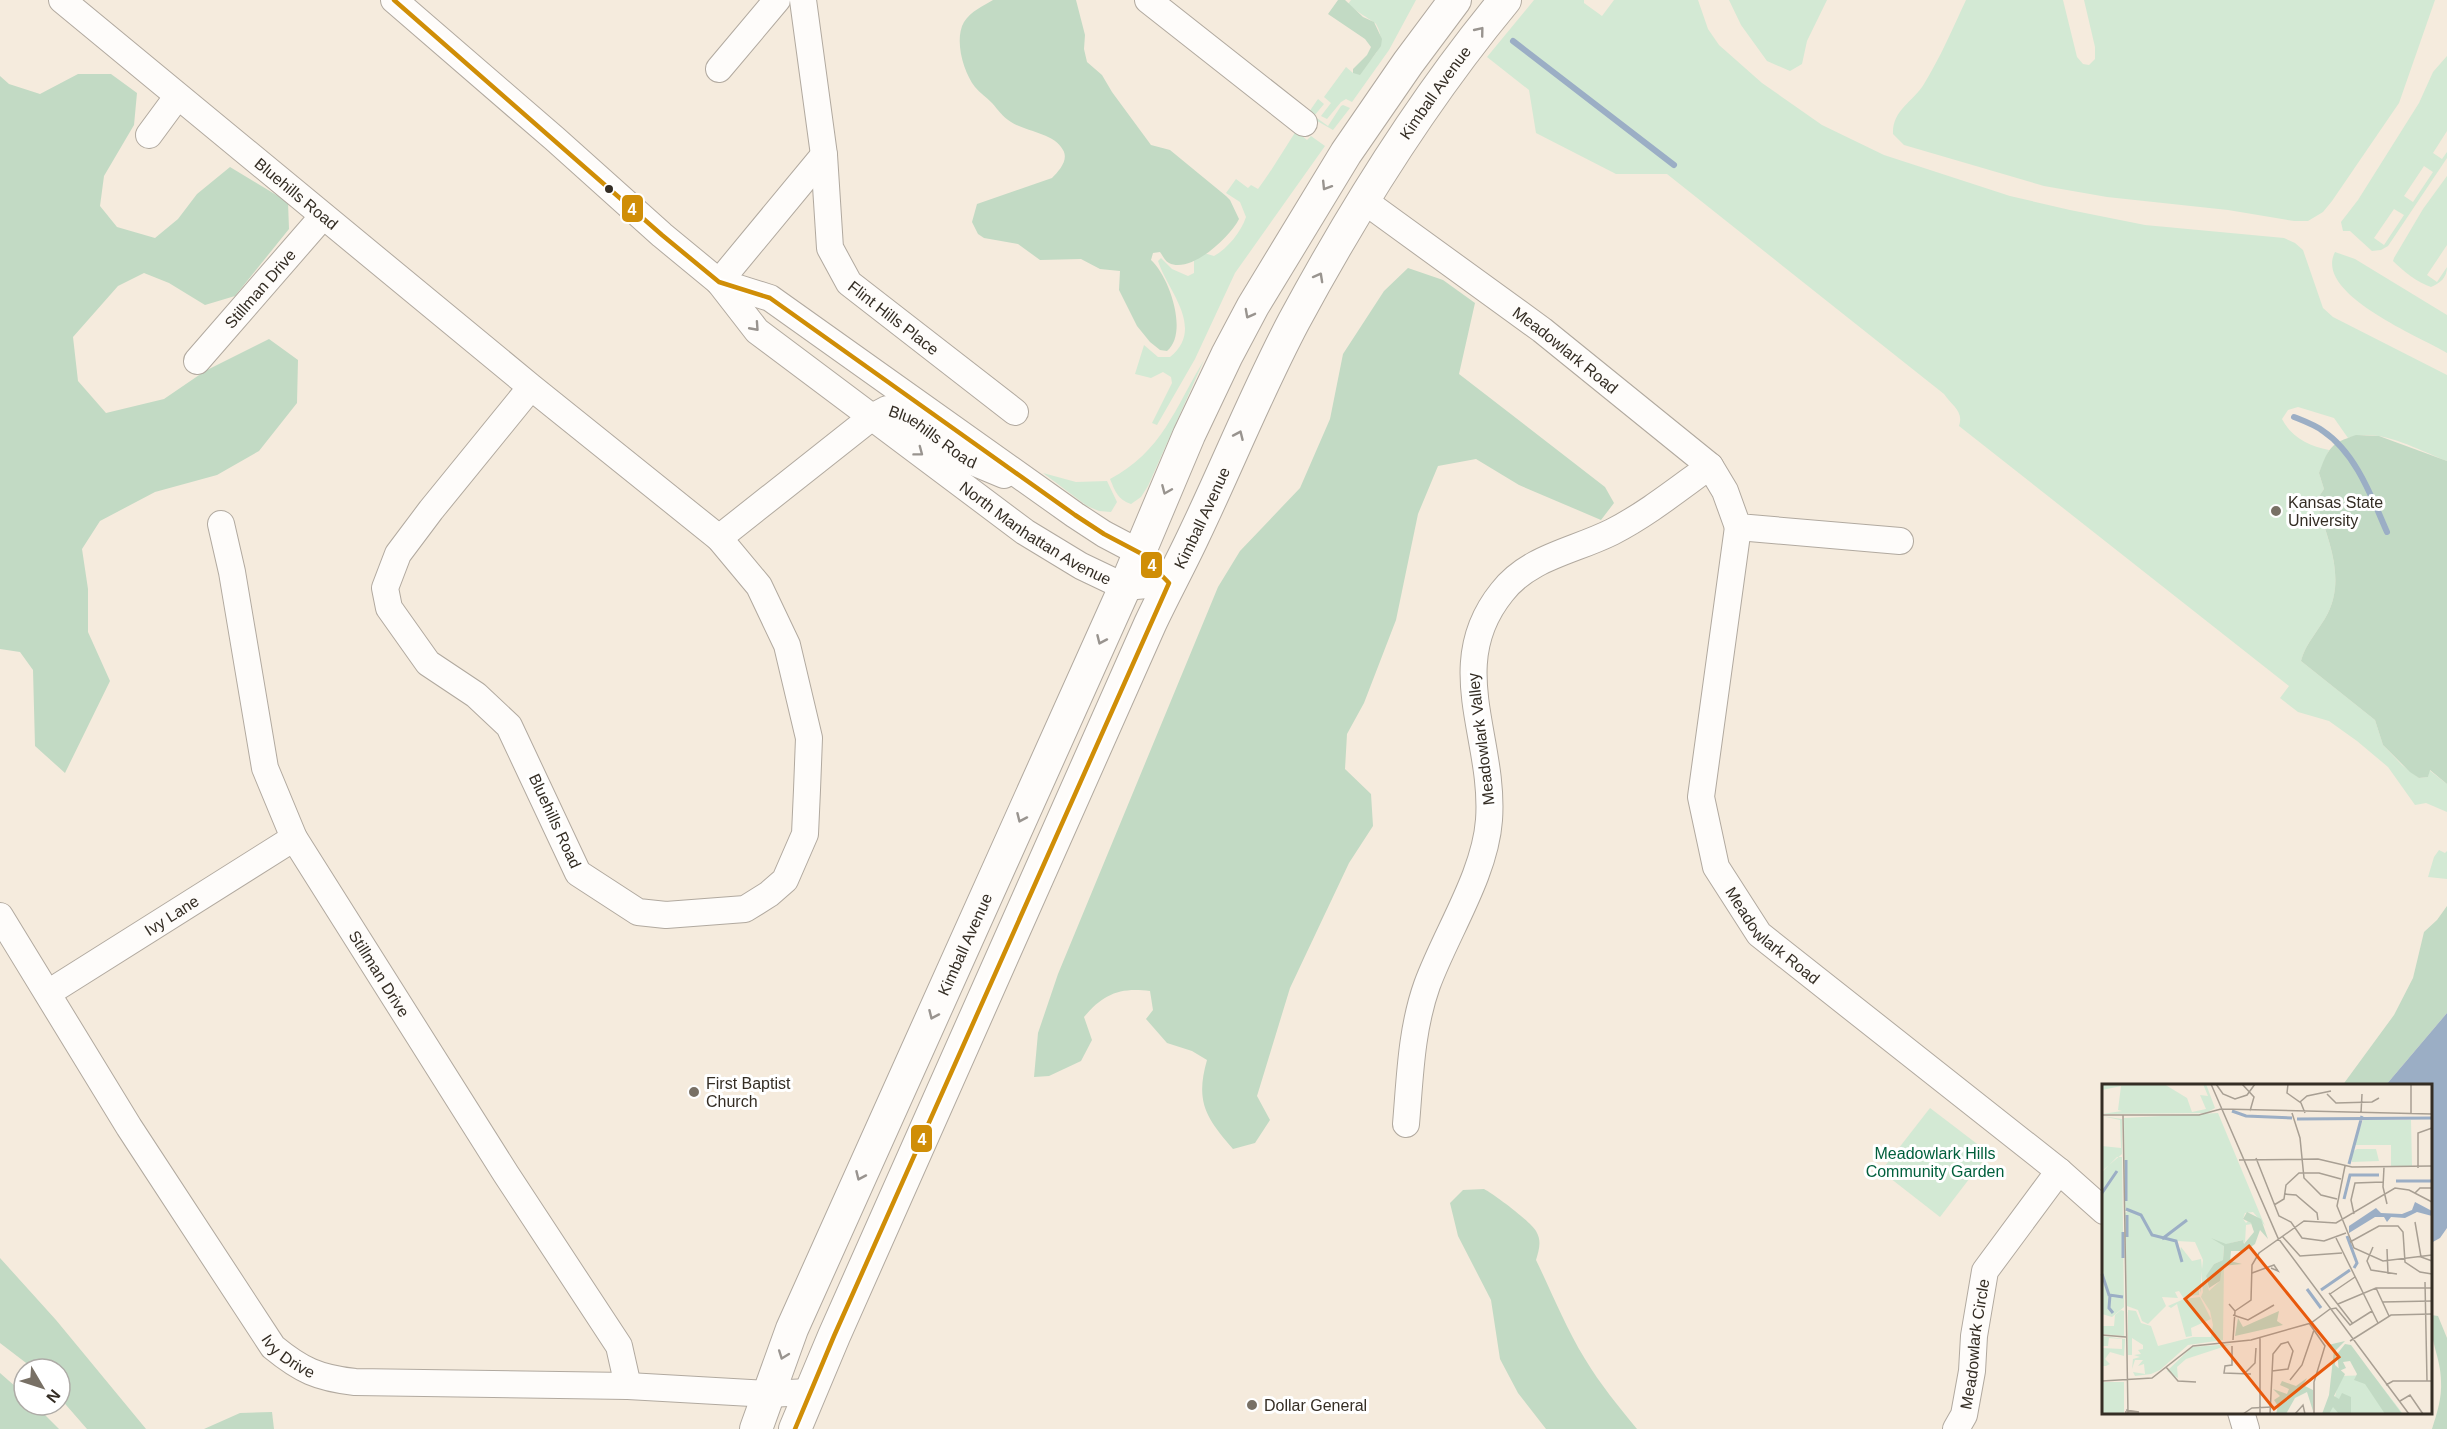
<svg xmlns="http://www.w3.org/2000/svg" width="2447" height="1429" font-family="Arial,sans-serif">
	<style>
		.green { fill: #d3e9d4; fill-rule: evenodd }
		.forest { fill: #c2dac4 }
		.water { fill: #9baec5 }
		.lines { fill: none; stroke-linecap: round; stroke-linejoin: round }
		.stream { stroke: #9baec5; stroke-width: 6 }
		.minor-casing { stroke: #b1a99f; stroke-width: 28 }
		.major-casing { stroke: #b1a99f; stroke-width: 34 }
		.minor { stroke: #fefcfa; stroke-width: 26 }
		.major { stroke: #fefcfa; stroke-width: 32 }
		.bus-1-casing { stroke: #fff; stroke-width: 9 }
		.bus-1 { stroke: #d08e07; stroke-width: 4.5 }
		.oneway { stroke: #99948f }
		.bus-dot { fill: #342d24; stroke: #fff; stroke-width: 2 }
		.poi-dot { fill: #787065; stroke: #fff; stroke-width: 2 }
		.labels { text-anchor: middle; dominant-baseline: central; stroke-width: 6; stroke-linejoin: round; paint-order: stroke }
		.street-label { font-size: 16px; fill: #342d24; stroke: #fff }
		.poi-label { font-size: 16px; fill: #342d24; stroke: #fff; text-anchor: start }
		.park-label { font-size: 16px; fill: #005f3c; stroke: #fff }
		.inset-river { fill: none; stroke: #9baec5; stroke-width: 3 }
		.inset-road { fill: none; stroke: #a89f93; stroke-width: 1.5 }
		.view { fill: #e8590c; fill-opacity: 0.15; stroke: #e8590c; stroke-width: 3 }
		.inset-edge { fill: none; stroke: #342d24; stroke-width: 3 }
		.line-badge { stroke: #fff; stroke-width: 2 }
		.badge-label { font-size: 16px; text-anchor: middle; font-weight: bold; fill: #fff }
	</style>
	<rect width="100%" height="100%" fill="#f5ebdd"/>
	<g class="green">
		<path d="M1351 0H1416L1389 50 1352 102 1346 99 1341 102 1327 119 1321 116 1331 103 1324 97 1346 67 1353 73C1372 62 1389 45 1376 24 1373 21 1354 10 1348 4Z"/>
		<path d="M1534 0H1584V3L1602 16 1614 0H1698L1708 29 1719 45 1762 83 1822 125 1884 155 2010 196 2070 210 2145 225 2284 238 2295 243 2303 250 2323 308 2333 317 2447 375V461C2417 450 2380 427 2348 438L2334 418 2298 407 2288 410 2282 419C2291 437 2309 446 2329 450L2319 473 2324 489 2316 501C2327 537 2346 577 2328 613 2320 629 2305 644 2301 661L2375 720 2383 745 2402 765 2419 778 2428 777 2429 770 2447 784V812L2426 803 2415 805 2388 767 2357 741 2329 721 2298 712 2280 698 2289 686 1959 426C1964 411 1952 406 1944 394L1667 174H1616L1536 133 1529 90 1487 57Z"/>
		<path d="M1729 0H1827L1807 41 1802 64 1790 71 1767 61 1741 25Z"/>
		<path d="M1966 0H2063L2077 57 2083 64 2089 65 2095 59V47L2084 0H2435L2399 103 2332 201 2323 212 2308 221H2294L2228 210 2107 197 2044 186 1904 145 1893 134C1892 110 1913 102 1924 84 1940 58 1953 28 1966 0Z"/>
		<path d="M2447 56V131L2433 153 2442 159 2447 152V158L2388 246 2381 250 2372 251 2350 231H2343L2341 222 2358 200 2419 103 2433 72ZM2424 166 2433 172 2413 202 2404 196ZM2394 209 2404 215 2384 245 2374 238Z"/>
		<path d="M1318 99 1324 104 1314 116 1328 126 1341 106 1343 105 1350 108 1333 130 1312 118 1309 112Z"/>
		<path d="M1298 128 1306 132 1302 136 1307 140 1311 136 1325 146 1235 273 1195 359 1157 425 1152 423 1172 383 1171 377 1163 372 1151 378 1135 374 1144 345 1158 357H1170C1206 328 1167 290 1158 261L1161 258 1172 269 1188 276 1194 273V258L1204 253 1214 256C1228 248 1241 232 1246 217L1240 202 1226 193 1236 179 1248 188 1251 185 1258 189C1273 169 1284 149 1298 128Z"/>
		<path d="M2447 176V245L2427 275 2437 282 2447 267C2447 278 2440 283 2431 287 2418 283 2402 270 2393 261L2394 258 2423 209Z"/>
		<path d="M2335 252 2355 259 2447 315V353C2421 337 2313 294 2335 252Z"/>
		<path d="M1204 360 1148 486 1141 497 1131 504C1118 500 1115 491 1110 479 1162 452 1175 408 1204 360Z"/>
		<path d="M1043 473 1076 482 1107 481 1117 502 1111 512 1099 511 1087 506Z"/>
		<path d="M2439 850 2445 853 2447 851V879L2428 877 2434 857Z"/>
		<path d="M1930 1108 1989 1153 1940 1217 1881 1171Z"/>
	</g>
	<g class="forest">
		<path d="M993 0H1076L1085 35 1084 49 1087 62 1102 75 1112 92 1151 145 1170 150 1226 196 1230 200 1239 219C1230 237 1191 274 1169 263 1165 261 1163 256 1160 252L1153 253 1151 260C1169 276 1189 333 1167 351L1160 350 1150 342 1137 326 1119 290 1120 271 1100 269 1081 259 1040 260 1018 244 984 238 978 234 972 222 977 204 1052 178C1059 171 1069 160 1063 150 1054 133 1026 132 1011 122 1003 117 998 110 992 103 986 97 980 93 975 87 963 72 954 39 964 22 971 11 983 6 993 0Z"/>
		<path d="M1338 0H1345L1363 17 1374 22 1382 39 1381 46 1360 75 1353 73V69L1367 55 1371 47 1365 39 1328 14Z"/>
		<path d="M78 74H111L137 93 134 125 104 176 100 206 117 227 155 238 178 219 197 194 230 167 288 202 289 229 235 296 205 305 169 283 144 273 118 286 73 337 78 381 106 413 164 399 205 371 269 339 298 360 297 403 259 451 217 475 155 492 100 521 82 549 88 589V632L110 681 65 773 35 746 33 670 20 652 0 649V76L9 84 40 94Z"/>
		<path d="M1408 268 1443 280 1475 303 1459 374 1605 487 1614 503 1601 520 1519 485 1476 459 1438 466 1418 514 1396 620 1364 703 1347 734 1345 769 1371 794 1373 826 1349 863 1290 988 1257 1096 1270 1120 1255 1143 1233 1149C1206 1118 1195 1102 1207 1060L1192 1051 1167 1043 1146 1019 1153 1010 1150 991C1120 987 1103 994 1084 1017L1092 1040 1081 1061 1049 1076 1034 1077 1038 1033 1058 974 1218 587 1240 551 1300 488 1330 419 1343 354 1384 291Z"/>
		<path d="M2356 435 2379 436 2447 461V784L2430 770 2428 777 2419 778 2410 772 2383 745 2375 720 2301 661C2305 644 2320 629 2328 613 2346 576 2327 537 2316 501L2324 489 2319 473C2329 447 2330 444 2356 435Z"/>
		<path d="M2447 906V1013L2386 1085 2342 1086 2394 1015 2413 978 2424 932 2437 920Z"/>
		<path d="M1484 1189C1495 1195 1530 1221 1536 1231 1542 1241 1539 1250 1536 1260 1552 1293 1566 1328 1585 1359 1600 1384 1619 1407 1637 1429H1546L1518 1393 1500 1359 1491 1300 1458 1236 1450 1203 1463 1190Z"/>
		<path d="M0 1258 56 1320 146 1429H87L60 1398V1369H34L0 1343Z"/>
		<path d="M2431 1315 2438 1316 2447 1338V1429H2432C2437 1413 2442 1398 2441 1381 2441 1358 2429 1340 2431 1315Z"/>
		<path d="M0 1373 24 1394V1405H35L59 1429H0Z"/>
		<path d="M272 1412 274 1429H204L240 1413Z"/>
	</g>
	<path class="water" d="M2447 1013V1228L2440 1238 2431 1243 2430 1086 2386 1085Z"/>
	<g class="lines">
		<g class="stream">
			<path d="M1513 41 1674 165"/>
			<path d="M2294 417C2304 421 2315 425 2323 431 2356 453 2372 498 2387 532"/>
		</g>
		<g class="minor-casing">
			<g id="minor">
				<path id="s1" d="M62 0 531 387 719 538 759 586 787 645 809 738 807 790 805 834 785 880 769 894 745 909 666 915 638 912 578 873 509 726 476 695 428 663 389 608 385 588 398 554 431 510 531 387"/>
				<path id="s2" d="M394 0 555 139 662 235 719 282 757 331 1025 532 1081 566 1125 587 1169 583"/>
				<path id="s3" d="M803 0 824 155 830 248 849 283 1015 412"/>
				<path d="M1148 0 1304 123"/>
				<path d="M719 69 777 0"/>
				<path d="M149 135 177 97"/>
				<path id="s4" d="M1363 200 1542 330 1710 466 1725 491 1738 527 1900 541"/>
				<path d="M719 282 770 298 1075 515 1104 534 1140 553 1169 583"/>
				<path d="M719 282 824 155"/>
				<path id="s5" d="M197 361 323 216"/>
				<path id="s6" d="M221 524 232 572 265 768 294 838 506 1174 619 1346 628 1386"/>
				<path id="s7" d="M1738 527 1701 797 1716 867 1759 934 2059 1171 2104 1211"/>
				<path id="s8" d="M719 538 872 417 887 409 910 417 968 460 1004 475"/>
				<path id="s9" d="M0 916 129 1127 273 1347C301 1370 318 1378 355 1382L628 1386 768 1394 809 1392"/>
				<path id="s10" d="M48 993 294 838"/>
				<path d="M1406 1124C1410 1078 1411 1030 1427 985 1446 933 1485 875 1489 820 1495 738 1443 665 1502 592 1529 557 1574 551 1612 532 1647 514 1678 489 1710 466"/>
				<path d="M2241 1412 2246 1429"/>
				<path id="s11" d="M1956 1429 1964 1415 1972 1371 1974 1336 1985 1271 2059 1171"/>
			</g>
		</g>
		<g class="major-casing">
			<g id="major">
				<path id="s12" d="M756 1429 792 1329 1125 587 1189 435 1227 355 1253 306 1346 153 1408 63 1455 0"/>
				<path id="s13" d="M795 1429 834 1336 1150 624C1164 594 1180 565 1194 535 1228 464 1257 391 1294 321 1355 208 1423 99 1505 0"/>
			</g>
		</g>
		<use href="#minor" class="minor"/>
		<use href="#major" class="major"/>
		<g class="bus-1-casing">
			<path id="bus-1" d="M394 0 662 235 719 282 770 298 1075 515 1104 534 1140 553 1169 583 834 1336 795 1429"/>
		</g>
		<use href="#bus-1" class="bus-1"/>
	</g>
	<defs><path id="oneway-chevron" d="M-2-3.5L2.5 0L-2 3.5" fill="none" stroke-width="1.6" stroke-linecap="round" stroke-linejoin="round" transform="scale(1.5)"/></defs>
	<g class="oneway">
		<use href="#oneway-chevron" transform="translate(1480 31) rotate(-51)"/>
		<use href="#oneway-chevron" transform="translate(1326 186) rotate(122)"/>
		<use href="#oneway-chevron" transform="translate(1319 277) rotate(-61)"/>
		<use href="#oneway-chevron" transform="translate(1249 314) rotate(118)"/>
		<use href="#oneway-chevron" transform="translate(755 327) rotate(48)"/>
		<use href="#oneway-chevron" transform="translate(1239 435) rotate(-66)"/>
		<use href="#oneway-chevron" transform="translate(919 452) rotate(37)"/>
		<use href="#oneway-chevron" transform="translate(1166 490) rotate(113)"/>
		<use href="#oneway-chevron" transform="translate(1101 640) rotate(114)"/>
		<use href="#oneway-chevron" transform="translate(1021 818) rotate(114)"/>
		<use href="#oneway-chevron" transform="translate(933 1015) rotate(114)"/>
		<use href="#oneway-chevron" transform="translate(860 1176) rotate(114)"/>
		<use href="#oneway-chevron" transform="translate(783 1355) rotate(110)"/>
	</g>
	<circle class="bus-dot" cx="609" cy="189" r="5"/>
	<g class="poi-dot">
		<circle cx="2276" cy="511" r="6"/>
		<circle cx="694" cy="1092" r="6"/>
		<circle cx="1252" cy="1405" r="6"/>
	</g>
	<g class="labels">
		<g class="street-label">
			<text stroke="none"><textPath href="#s13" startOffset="1484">Kimball Avenue</textPath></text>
			<text stroke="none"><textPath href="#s1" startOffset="304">Bluehills Road</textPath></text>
			<text stroke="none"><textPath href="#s5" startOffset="96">Stillman Drive</textPath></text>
			<text stroke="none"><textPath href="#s3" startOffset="346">Flint Hills Place</textPath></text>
			<text stroke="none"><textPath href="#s4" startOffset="252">Meadowlark Road</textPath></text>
			<text stroke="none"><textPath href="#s8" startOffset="266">Bluehills Road</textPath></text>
			<text stroke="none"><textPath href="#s13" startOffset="998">Kimball Avenue</textPath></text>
			<text stroke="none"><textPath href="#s2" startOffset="837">North Manhattan Avenue</textPath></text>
			<text transform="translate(1481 739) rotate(-97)">Meadowlark Valley</text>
			<text transform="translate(555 821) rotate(65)">Bluehills Road</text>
			<text stroke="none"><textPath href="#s10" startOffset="146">Ivy Lane</textPath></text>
			<text stroke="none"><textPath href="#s7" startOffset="434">Meadowlark Road</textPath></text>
			<text stroke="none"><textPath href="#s12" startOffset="528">Kimball Avenue</textPath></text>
			<text stroke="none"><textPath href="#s6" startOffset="484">Stillman Drive</textPath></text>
			<text stroke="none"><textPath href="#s11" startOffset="88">Meadowlark Circle</textPath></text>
			<text stroke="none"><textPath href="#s9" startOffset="528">Ivy Drive</textPath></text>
		</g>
		<g class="poi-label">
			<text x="2288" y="502">Kansas State<tspan x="2288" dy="18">University</tspan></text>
			<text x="706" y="1083">First Baptist<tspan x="706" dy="18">Church</tspan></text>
			<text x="1264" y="1405">Dollar General</text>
		</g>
		<g class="park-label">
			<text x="1935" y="1153">Meadowlark Hills<tspan x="1935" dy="18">Community Garden</tspan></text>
		</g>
	</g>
	<g transform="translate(2102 1084)">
		<rect width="330" height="330" fill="#f5ebdd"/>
		<path d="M1 0H62L85 14 90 28 104 25 98 11 106 12 101 0H104L113 24 104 29 0 30 20 27 16 26 19 2 0 6ZM116 29 163 142 151 128 143 129 141 135 144 139 146 137 150 140 144 141 143 159 140 156 122 161 121 176 112 180 104 193 107 207 118 197V183L122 181 121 256 86 261 58 286 49 290 33 292 31 288 43 290 42 280 36 282 41 276H33L30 285 31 275 38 273 32 271 39 270 36 266 41 265V261L30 254V271H26V226L34 227 39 239 49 242 56 262 91 253H109L111 241 108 227 99 213 101 208 99 187V209L97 203V211L84 212 82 215 98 213 109 235 89 244 90 252 84 253 75 220 69 224 66 222 82 215 77 207 73 208 76 214 60 213 64 222 46 240 40 237 36 226 25 222 23 129 27 126 23 127 22 34ZM75 157 93 158 101 176 100 185 99 175 90 177 79 163 77 170ZM0 32 20 35V70L0 87V62L19 64 18 36ZM261 36H309L310 82H289V61H252ZM255 65H274L277 77 250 78V68ZM15 73H20L22 223 10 233 0 230V88ZM19 226 22 227V252L0 250V242H12L13 231ZM0 252 23 255 22 272 8 268 3 275 8 280 4 282H0V264L20 265V255L7 254 6 262H0ZM130 260 84 275 75 283 76 294 65 287 90 263ZM271 291 301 330H222L232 317 238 292ZM0 298H22V330H0Z" fill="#d3e9d4" fill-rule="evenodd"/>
		<path d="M145 128 159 135 166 155 158 146 153 160 143 167H129L128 177 140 180 120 182 118 197 107 204 104 192 112 180 121 176 122 162 109 154 124 160 141 156 142 160 152 148 149 139 141 135ZM177 227 175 237 181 241 133 252 136 234 141 243ZM243 257 234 266 233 281 243 290 232 312 237 315 240 309 249 313V330H237L231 323 227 330H220L227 311 232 266 226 261ZM243 260 249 261 300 330H283L263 300 252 296 255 290 248 277 241 278 244 284 237 287 235 270ZM205 294 201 301 211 306V327L205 308 193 314 184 330H174L176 322 172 316 178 312 171 305 185 310 187 305 178 301 180 297 194 302Z" fill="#c2dac4"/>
		<path d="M313 118 330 127V132L315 128 303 134 289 133 285 138 282 133H273L247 149V142L274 124 279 129 300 130 310 126Z" fill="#9baec5"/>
		<path class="inset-river" d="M130 27 144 32 190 34M195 35 330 34M24 76V117M247 80 260 32M294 97H330M0 109 15 87M242 115 248 91H277M24 125 39 131 50 151 74 157 80 178M25 131V153M21 148V174M245 152 255 179 252 184M60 155 85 136M0 190 7 211 21 213M205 205 219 224M219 206 248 186M8 211 7 224 11 229"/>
		<path class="inset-road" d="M109 0 176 154 307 330M114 0 121 10 133 15 145 11 153 0M140 0 152 13 148 27M186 0 185 9 199 19 203 29M309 0V29M225 10 234 19 270 18 277 14M198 18 205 12 229 7M119 25 330 30M190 29 198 54 202 94 219 111 235 115M259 29 260 10M0 31H97L119 25M21 31 26 330M154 74 177 132 189 138 200 154 222 157 244 149M137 76 216 75 250 83 330 82M243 82 235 122 252 164 281 177 330 171M282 83 281 103 285 120M316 84V49L330 44M313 109 318 104H330M182 110 194 111 215 129 216 136M172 121 182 115 184 101 197 89H217L239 95M252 130 249 116 253 99 281 98M313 138 319 173 330 177M180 152 198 172 240 169M234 154 276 239M248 158 277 142H296L301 148 303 178 318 188 330 190M271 163 265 177 269 186 295 190M285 165 286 190M150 189 172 181 176 187 169 184M323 198 325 297M274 204 287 232M227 209 251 240M228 210 253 193M280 218 330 217M127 220 133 227 131 256M236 220 274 204H330M229 225 234 224 248 241 270 227M133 227 149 216 150 181 157 169 202 137 234 139 293 104 307 106 330 118M131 231 146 236 172 221M207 239 223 262 212 298V330M0 251 24 253M248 257 289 231 330 230M130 262V281L123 282 122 289 149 290M64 283 76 297 94 298M142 290 153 279 154 264M188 296 200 281 212 246M0 297 50 294 91 262 149 256 209 239 228 225M284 301 291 297H330M298 317 308 311 321 330M23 328H37L24 326M141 330 150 324 170 323M158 330V254M168 330 171 270 179 260 186 258 191 267 186 285 170 287M193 330 201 321 203 330"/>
		<path class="view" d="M147 162 237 273 172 325 83 215Z"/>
		<rect width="330" height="330" class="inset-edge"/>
	</g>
	<g class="line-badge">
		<rect x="621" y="194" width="23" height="29" rx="6" fill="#d08e07"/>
		<rect x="1140" y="551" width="23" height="28" rx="6" fill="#d08e07"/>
		<rect x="910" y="1124" width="23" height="29" rx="6" fill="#d08e07"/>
	</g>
	<g class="badge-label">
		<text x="632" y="215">4</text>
		<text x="1152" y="571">4</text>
		<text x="922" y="1145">4</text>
	</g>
	<g transform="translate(42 1387) rotate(129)"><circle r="28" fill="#ffffff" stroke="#aeaba7" stroke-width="1.5"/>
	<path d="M0-4.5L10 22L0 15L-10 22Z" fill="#787065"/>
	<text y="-9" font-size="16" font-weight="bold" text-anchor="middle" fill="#342d24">N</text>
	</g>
</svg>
